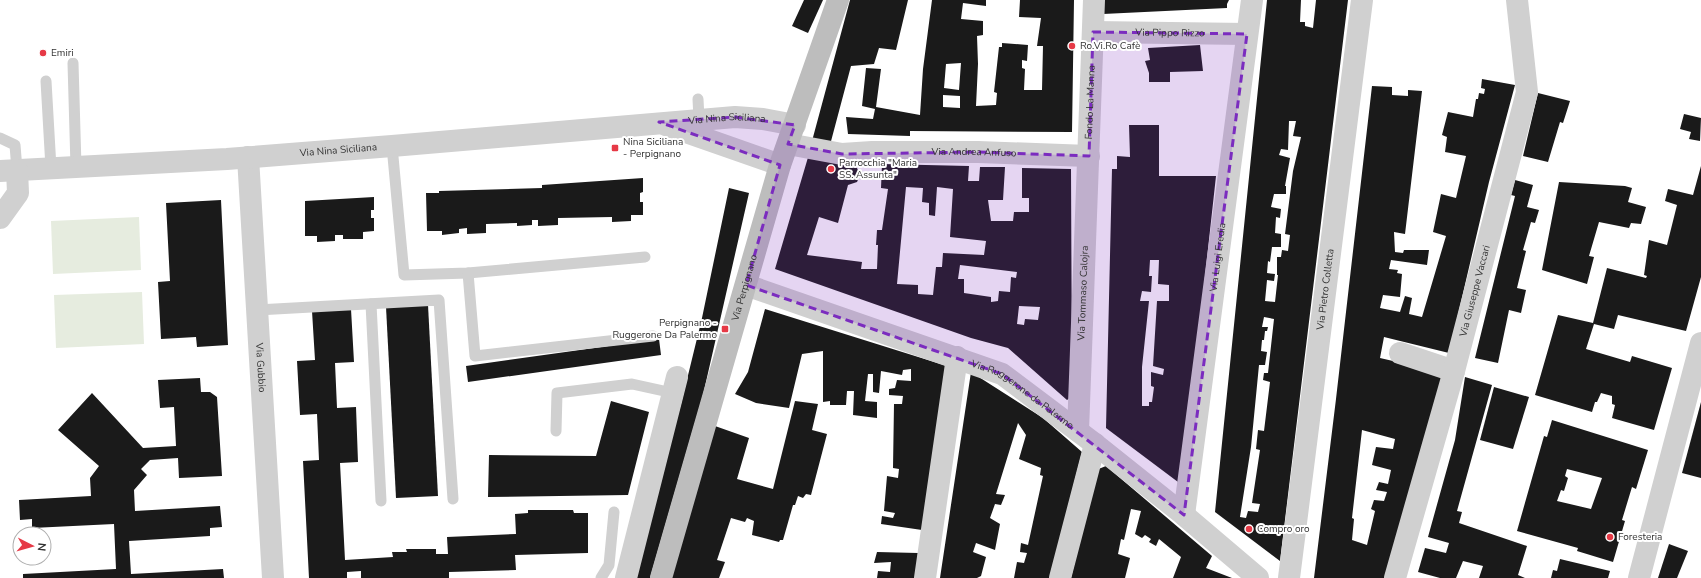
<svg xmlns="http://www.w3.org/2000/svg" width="1701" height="578" font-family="'Nunito Sans',sans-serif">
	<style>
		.green { fill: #e6ecdf }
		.building { fill: #1a1a1a; fill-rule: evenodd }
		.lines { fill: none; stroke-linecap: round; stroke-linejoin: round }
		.lane { stroke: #d0d0d0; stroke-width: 11 }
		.street { stroke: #d0d0d0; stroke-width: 22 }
		.secondary { stroke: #bdbdbd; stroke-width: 22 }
		.marked { fill: #7b2cbf; fill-opacity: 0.2; stroke: #7b2cbf; stroke-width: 3; stroke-dasharray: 8 5; stroke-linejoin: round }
		.poi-dot { fill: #e63946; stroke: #fff; stroke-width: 1.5 }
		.labels { text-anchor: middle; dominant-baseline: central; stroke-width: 4; stroke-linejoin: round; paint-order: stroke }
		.street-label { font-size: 10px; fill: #333; stroke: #fff }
		.poi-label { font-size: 10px; fill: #333; stroke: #fff; text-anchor: start }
	</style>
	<rect width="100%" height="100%" fill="#fff"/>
	<g class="green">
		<path d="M139 217 141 270 53 274 51 221Z"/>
		<path d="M142 292 144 344 56 348 54 295Z"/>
	</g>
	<g class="building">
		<path d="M804 0H823L808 33 792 26Z"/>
		<path d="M850 0H908L896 50 879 48 874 64 851 66 830 145 812 141Z"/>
		<path d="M932 0H986V6L963 3 961 19 983 21V35L977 36 978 64 976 106 996 105 997 93 994 92 999 47H1002V43L1028 45 1027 61 1022 60V68L1025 69 1024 90H1042L1043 46H1037L1041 18 1019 17 1020 0H1074L1072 132 910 131V136L848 134 846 117 873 119 875 109 862 106 866 68 881 69 876 107 920 115 923 69ZM961 63 959 90 944 88 946 64ZM943 95 960 96V108L943 107Z"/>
		<path d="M1103 0H1229L1227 4V8L1103 14Z"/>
		<path d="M1267 0H1301L1300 22H1305V26L1313 28 1316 0H1348L1280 561 1215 512ZM1289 121H1296L1293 136 1301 137 1293 171 1285 234 1290 235 1288 251 1282 250 1281 257H1277V275H1278L1275 302 1265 301 1267 280 1274 281 1275 274 1267 273 1268 261 1270 262 1272 247H1281V234L1275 233 1276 217 1280 218 1281 209 1271 207 1274 194H1286V186H1285L1290 158 1279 155 1281 149 1288 150ZM1264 317 1274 319 1268 373H1264L1263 380 1270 382 1264 431 1258 430 1256 449 1260 450 1252 503 1260 504 1258 512 1248 511 1246 518 1240 517 1251 447 1259 365H1265L1267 352 1261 351 1262 340H1264L1265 331H1267L1268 327H1262Z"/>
		<path d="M1200 45 1203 71 1170 72V82H1149V73L1145 61 1150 60 1148 48Z"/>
		<path d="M1482 79 1515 85 1489 182 1449 353 1384 337 1380 358 1445 373 1394 578H1314L1336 399 1372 86 1392 87V95L1408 96V90L1422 91 1405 234 1394 232 1395 252 1403 253 1404 250H1429L1427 265 1391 260 1389 269 1398 270 1397 273 1402 274 1400 297 1383 295 1380 308 1400 312 1405 296 1412 298 1409 314 1422 317 1446 236 1433 232 1441 194 1456 198 1466 156 1445 152 1447 137 1442 135 1448 112 1473 117 1476 99H1478L1479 93 1484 94 1485 89 1481 88ZM1362 430 1395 439 1393 449 1376 447 1372 465 1391 470 1388 484 1379 482 1376 490 1387 492 1384 501 1374 500 1371 509 1375 511 1367 545 1352 540 1354 519 1352 518Z"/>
		<path d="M1538 93 1570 101 1563 123 1560 122 1548 162 1523 156Z"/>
		<path d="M1684 114 1701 118 1700 141 1689 139 1691 132 1680 129Z"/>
		<path d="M1129 125H1159V176H1216L1182 485 1106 428 1112 169H1117V156L1130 157ZM1150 260H1159L1158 284 1169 285V301H1157L1153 366 1164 369 1163 375 1151 372V386L1154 387 1152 402H1149V406H1142V367L1149 301H1140L1142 291 1151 292 1152 276H1149Z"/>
		<path d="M809 154 854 165 857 168 860 175 857 182 848 185 838 223 819 217 807 255 862 262 861 269H877L878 245H876L877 230H882L888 189 881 188 882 164 969 166 968 181H979L980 167H1005L1003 200H988L991 221H1013L1014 212H1029V198H1022V168L1071 169 1072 384 1074 395 1067 400 1008 348 971 338 775 269ZM906 187 923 188 922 202 929 203V215L935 216 937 187 953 189 950 237 986 241 984 255 943 253 942 267H936L933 295 918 294V285L897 284ZM960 265 1017 272 1016 278 1011 277 1010 292 999 291 998 301 991 302V297L964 293V279H958ZM1019 306 1040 307 1038 320 1025 319 1024 325 1017 324Z"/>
		<path d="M1701 166V277L1686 331 1618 315 1614 329 1594 324 1586 349 1630 362 1632 356 1672 368 1654 430 1612 418 1615 405 1612 404V396L1601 393 1597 402H1595L1592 412 1535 395 1558 315 1593 323 1607 268 1646 278 1647 276 1644 275 1649 240 1667 245 1677 205 1665 201 1668 189 1693 195Z"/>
		<path d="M643 178V192L640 193V202H643V215H631V221L612 222V217L558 218V225L538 226V220H532V225L517 226V223L486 224V233L467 234V228L459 229V233L442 235V231H427L426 193H439V191L542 188V185Z"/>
		<path d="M1515 180 1533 185 1527 207 1539 210 1535 223 1531 222 1523 250 1526 251 1517 288 1526 290 1521 313 1509 310 1498 363 1475 358 1515 196 1511 195Z"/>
		<path d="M1559 182 1625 186 1632 188 1628 202 1646 207 1641 224 1631 223 1629 228 1599 222 1589 256 1594 257 1587 284 1542 270Z"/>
		<path d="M729 188 749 193 703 395 650 578H633L681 404 702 318Z"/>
		<path d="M374 197V210H371V218H374V231L363 232V239H343V235H335V241L317 242V236H305V201Z"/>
		<path d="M221 200 228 345 197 347 196 337 161 339 158 282 170 281 166 203Z"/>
		<path d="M428 305 438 496 396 498 386 307Z"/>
		<path d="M351 309 354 362 335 363 337 408 356 407 358 462 340 463 345 560 393 557 392 552H407L406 549H436V554H448L447 537 516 534 515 514 528 513V510H573L574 513H588V553L515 555 516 570 449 572V578H361V571L347 572V578H309L303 461 319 460 317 414 300 415 297 361 315 360 312 311Z"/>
		<path d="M765 309 947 366 922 530 881 524 882 516 893 518 895 513 884 511 887 476 898 478 899 469 893 468 894 404H902L903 396 889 395V389L895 388 897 380 911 381V369L903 370 902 375 881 371 879 393 873 392V374H868L865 401 877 402V418L853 415 854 391H847L846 405H830V401L823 402V351L802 354 789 408 756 403 735 394 748 372Z"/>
		<path d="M659 339 661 355 468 382 466 366Z"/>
		<path d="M971 372 1043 418 1082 452 1050 578H1014L1017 562 1024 563 1027 553 1020 552 1021 543 1028 545 1043 476 1040 475 1041 468 1019 459 1026 435 1018 423 996 494 1005 495 1001 505 995 504 990 518 1000 524 995 550 976 543 973 552 986 557 981 576 977 578H940Z"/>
		<path d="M1465 377 1492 385 1457 511 1462 512 1459 523 1527 546 1518 575 1525 578H1479L1483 566 1463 561 1456 578H1440L1418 572 1425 548 1446 553 1449 543 1428 537 1455 440Z"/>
		<path d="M200 378 201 392H210L217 397 222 476 179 478 178 458 150 460 141 469 147 475 134 490 135 511 220 506 222 527 210 528V536L129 541 131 574 223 569 224 578H23V574L116 569 114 524 32 528V519L20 520 19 500 91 496 90 478 99 466 58 430 92 393 143 448 176 446 174 407 160 408 158 380Z"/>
		<path d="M1494 387 1529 397 1513 449 1480 440Z"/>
		<path d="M611 401 649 412 628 495 488 497 489 455 596 456Z"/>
		<path d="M795 401 818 404 812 430 827 434 811 495 806 494 803 498 798 496 795 505H793L783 540H780L779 542 752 535 754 521 747 518 745 522 731 518 717 560 725 562 719 578H671L715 426 749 438 737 479 773 489Z"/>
		<path d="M1701 402V478L1682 473Z"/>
		<path d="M1552 420 1648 450 1636 489 1632 487 1622 520 1625 521 1613 562 1577 551 1578 548 1517 531 1544 436 1547 437ZM1567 469 1602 478 1591 509 1557 501 1561 490 1564 491 1568 478 1565 476Z"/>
		<path d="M1106 466 1212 556 1206 568 1232 578H1173L1181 557 1159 539 1156 546 1149 542 1151 539 1145 535 1142 538 1135 534 1141 511 1131 509 1124 540 1121 539 1118 554 1130 558 1125 578H1071L1096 470Z"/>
		<path d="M1669 544 1688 551 1677 578H1658Z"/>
		<path d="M877 552 918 553 916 578H877L878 571 890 572 891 562 874 563Z"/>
		<path d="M1560 559 1610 571 1608 578H1551L1553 570 1557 571Z"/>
	</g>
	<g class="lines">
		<g class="lane">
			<path d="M73 63 76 167"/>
			<path d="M46 81 51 168"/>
			<path d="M698 99 699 119"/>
			<path d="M0 138 15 145 17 170"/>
			<path d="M392 146 404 275 468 273 645 257"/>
			<path d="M468 273 475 356 653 336"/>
			<path d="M371 304 381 501"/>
			<path d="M257 310 439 300 453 499"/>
			<path d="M556 431 557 393 632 384 673 393"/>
			<path d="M601 578 609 565 614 512"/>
		</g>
		<g class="street">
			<path id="s1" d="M1093 32 1247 34"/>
			<path d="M666 125 780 165"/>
			<path id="s2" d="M788 144 842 154 872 152H978L1089 156"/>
			<path id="s3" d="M248 157 273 578"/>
			<path id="s4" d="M0 171 227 159 392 146 735 117 763 119 795 125"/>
			<path d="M0 218 18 193 17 170"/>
			<path id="s5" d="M746 285 1002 374 1095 444 1184 515 1258 578"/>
			<path d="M1400 353 1454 371"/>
			<path id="s6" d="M1078 431 1094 0"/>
			<path id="s7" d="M1184 515 1252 0"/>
			<path d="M626 578 677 377"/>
			<path d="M925 578 957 357"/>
			<path d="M1060 578 1095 444"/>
			<path id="s8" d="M1289 578 1362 0"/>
			<path id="s9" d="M1395 578 1454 371 1527 92 1517 0"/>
			<path d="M1639 578 1701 343"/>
		</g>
		<path class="secondary" id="s10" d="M661 578 780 165 838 0"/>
	</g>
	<path class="marked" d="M1093 32 1247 34 1184 515 1002 374 746 285 780 165 659 122 735 117 795 125 788 144 842 154 978 152 1089 156Z"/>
	<g class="poi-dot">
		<circle cx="1072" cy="46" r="4"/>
		<circle cx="43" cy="53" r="4"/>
		<rect x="611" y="144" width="8" height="8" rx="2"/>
		<circle cx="831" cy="169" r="4"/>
		<rect x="721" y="325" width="8" height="8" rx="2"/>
		<circle cx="1249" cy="529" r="4"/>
		<circle cx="1610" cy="537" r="4"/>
	</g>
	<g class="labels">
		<g class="street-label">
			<text stroke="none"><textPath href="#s1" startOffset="77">Via Pippo Rizzo</textPath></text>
			<text stroke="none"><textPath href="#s6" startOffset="329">Fondo La Manna</textPath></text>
			<text stroke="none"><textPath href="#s4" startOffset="729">Via Nina Siciliana</textPath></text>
			<text stroke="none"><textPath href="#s4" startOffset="339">Via Nina Siciliana</textPath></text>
			<text stroke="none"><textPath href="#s2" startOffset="187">Via Andrea Anfuso</textPath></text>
			<text stroke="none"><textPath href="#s7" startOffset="260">Via Luigi Eredia</textPath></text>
			<text stroke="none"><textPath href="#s10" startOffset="302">Via Perpignano</textPath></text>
			<text stroke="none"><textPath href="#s8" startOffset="291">Via Pietro Colletta</textPath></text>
			<text stroke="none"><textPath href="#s9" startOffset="298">Via Giuseppe Vaccari</textPath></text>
			<text stroke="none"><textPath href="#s6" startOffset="138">Via Tommaso Calojra</textPath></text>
			<text stroke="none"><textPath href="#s3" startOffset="211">Via Gubbio</textPath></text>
			<text stroke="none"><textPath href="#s5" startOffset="299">Via Ruggerone da Palermo</textPath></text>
		</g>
		<g class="poi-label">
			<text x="1080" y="46">Ro.Vi.Ro Cafè</text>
			<text x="51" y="53">Emiri</text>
			<text x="623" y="142">Nina Siciliana<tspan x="623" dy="12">- Perpignano</tspan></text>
			<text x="839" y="163">Parrocchia "Maria<tspan x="839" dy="12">SS. Assunta"</tspan></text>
			<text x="717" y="323" text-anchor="end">Perpignano -<tspan x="717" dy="12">Ruggerone Da Palermo</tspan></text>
			<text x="1257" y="529">Compro oro</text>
			<text x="1618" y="537">Foresteria</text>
		</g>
	</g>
	<g transform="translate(32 546) rotate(96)"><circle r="19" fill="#ffffff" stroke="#adadad"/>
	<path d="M0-3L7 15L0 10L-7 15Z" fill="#e63946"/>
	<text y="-6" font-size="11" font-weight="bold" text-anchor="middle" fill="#333333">N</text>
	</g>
</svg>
